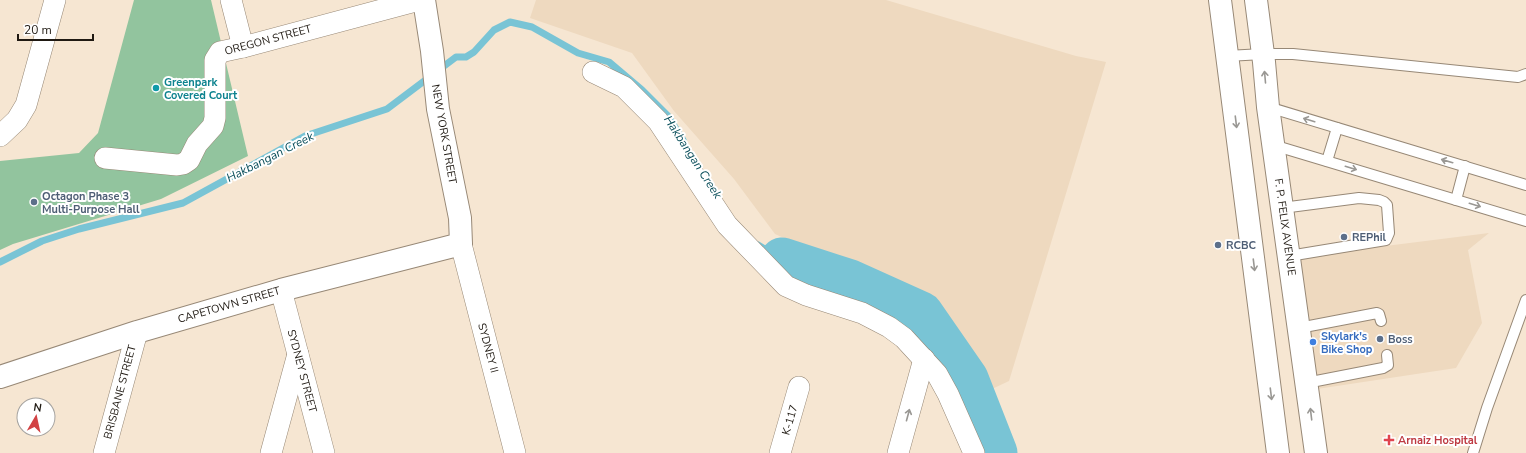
<svg xmlns="http://www.w3.org/2000/svg" width="1526" height="453" font-family="'Nunito Sans',sans-serif">
	<style>
		.built { fill: #eed9bf }
		.green { fill: #92c49e }
		.lines { fill: none; stroke-linecap: round; stroke-linejoin: round }
		.stream { stroke: #79c4d5; stroke-width: 7 }
		.river { stroke: #79c4d5; stroke-width: 45 }
		.lane-casing { stroke: #978876; stroke-width: 12 }
		.street-casing { stroke: #978876; stroke-width: 22 }
		.secondary-casing { stroke: #978876; stroke-width: 24 }
		.lane { stroke: #fff; stroke-width: 10 }
		.street { stroke: #fff; stroke-width: 21 }
		.secondary { stroke: #fff; stroke-width: 22 }
		.oneway { stroke: #9a9894 }
		.culture-dot { fill: #0f9aa8; stroke: #fff; stroke-width: 1.5 }
		.service-dot { fill: #5c6f8a; stroke: #fff; stroke-width: 1.5 }
		.shop-dot { fill: #3f7fe0; stroke: #fff; stroke-width: 1.5 }
		.health-dot { fill: #e0444e; stroke: #fff; stroke-width: 1.5 }
		.labels { text-anchor: middle; dominant-baseline: central; stroke-width: 4; stroke-linejoin: round; paint-order: stroke }
		.street-label { font-size: 11px; fill: #1f1912; stroke: #fff }
		.culture-label { font-size: 11px; font-weight: bold; fill: #0d838f; stroke: #fff; text-anchor: start }
		.service-label { font-size: 11px; font-weight: bold; fill: #4e5e75; stroke: #fff; text-anchor: start }
		.shop-label { font-size: 11px; font-weight: bold; fill: #366cbe; stroke: #fff; text-anchor: start }
		.health-label { font-size: 11px; font-weight: bold; fill: #be3a42; stroke: #fff; text-anchor: start }
		.water-label { font-size: 12px; font-style: italic; fill: #074c58; stroke: #fff }
	</style>
	<rect width="100%" height="100%" fill="#f6e6d2"/>
	<g class="built">
		<path d="M536 0H886L1076 56 1106 62 1009 381 975 397 982 384 931 305 775 234 734 179 674 111 632 53 530 18Z"/>
		<path d="M1489 233 1468 250 1482 323 1456 368 1317 389 1298 257Z"/>
	</g>
	<path class="green" d="M134 0H211L248 156 161 199 13 244 0 250V161L79 153 98 133Z"/>
	<g class="lines">
		<g class="stream">
			<path d="M758 245 782 260"/>
			<path d="M0 262 42 241 79 229 183 203 305 136 387 109 456 57H466L474 52 494 30 510 22 532 27 578 53 609 62 642 90 668 116 683 140"/>
		</g>
		<path class="river" d="M782 260 850 282 921 314 966 379 995 453"/>
		<g class="lane-casing">
			<g id="lane">
				<path d="M1227 56 1263 54H1293L1518 77 1526 74"/>
				<path d="M1268 107 1526 185"/>
				<path d="M1273 145 1526 221"/>
				<path d="M1327 161 1337 128"/>
				<path d="M1456 200 1465 166"/>
				<path d="M1282 208 1359 198 1379 200 1384 202 1387 205 1389 233 1386 240 1289 256"/>
				<path d="M1299 328 1377 313 1379 314 1381 321"/>
				<path d="M1306 383 1383 368 1388 365 1387 355"/>
				<path d="M1473 453 1487 408 1526 300"/>
			</g>
		</g>
		<g class="street-casing">
			<g id="street">
				<path d="M231 0 243 47"/>
				<path d="M593 72 624 87 658 121 727 225 786 286 806 295 862 313 889 327 904 338 937 374 948 394 974 453"/>
				<path d="M0 136 17 120 26 105 55 0"/>
				<path d="M105 158 177 165 183 164 189 160 197 144 213 126 215 118V60L220 52 243 47 419 0"/>
				<path d="M461 244 515 453"/>
				<path d="M281 290 324 453"/>
				<path d="M104 453 137 332"/>
				<path d="M271 453 298 354"/>
				<path d="M780 453 799 387"/>
				<path d="M898 453 924 359"/>
			</g>
		</g>
		<g class="secondary-casing">
			<g id="secondary">
				<path d="M1220 0 1278 453"/>
				<path d="M1256 0 1264 62 1268 107 1316 453"/>
				<path d="M0 377 137 332 281 290 461 244 460 218 438 109 432 51 424 0"/>
			</g>
		</g>
		<use href="#lane" class="lane"/>
		<use href="#street" class="street"/>
		<use href="#secondary" class="secondary"/>
	</g>
	<defs><path id="oneway-shaft" d="M-6 0H5M1.5-3L5.5 0L1.5 3" fill="none" stroke-width="1.6" stroke-linecap="round" stroke-linejoin="round"/></defs>
	<g class="oneway">
		<use href="#oneway-shaft" transform="translate(1265 77) rotate(-95)"/>
		<use href="#oneway-shaft" transform="translate(1309 120) rotate(-163)"/>
		<use href="#oneway-shaft" transform="translate(1236 122) rotate(83)"/>
		<use href="#oneway-shaft" transform="translate(1447 161) rotate(-164)"/>
		<use href="#oneway-shaft" transform="translate(1351 168) rotate(17)"/>
		<use href="#oneway-shaft" transform="translate(1475 205) rotate(17)"/>
		<use href="#oneway-shaft" transform="translate(1254 265) rotate(83)"/>
		<use href="#oneway-shaft" transform="translate(1271 394) rotate(83)"/>
		<use href="#oneway-shaft" transform="translate(1311 414) rotate(-97)"/>
		<use href="#oneway-shaft" transform="translate(908 415) rotate(-75)"/>
	</g>
	<circle class="culture-dot" cx="156" cy="88" r="4"/>
	<g class="service-dot">
		<circle cx="34" cy="202" r="4"/>
		<circle cx="1344" cy="237" r="4"/>
		<circle cx="1218" cy="245" r="4"/>
		<circle cx="1380" cy="339" r="4"/>
	</g>
	<circle class="shop-dot" cx="1313" cy="342" r="4"/>
	<path class="health-dot" d="M1387 434h4v4h4v4h-4v4h-4v-4h-4v-4h4z"/>
	<g class="labels">
		<g class="street-label">
			<text transform="translate(268 40) rotate(-15)">OREGON STREET</text>
			<text transform="translate(444 134) rotate(80)">NEW YORK STREET</text>
			<text transform="translate(1285 227) rotate(82)">F. P. FELIX AVENUE</text>
			<text transform="translate(229 305) rotate(-16)">CAPETOWN STREET</text>
			<text transform="translate(488 348) rotate(75)">SYDNEY II</text>
			<text transform="translate(302 371) rotate(75)">SYDNEY STREET</text>
			<text transform="translate(120 392) rotate(-75)">BRISBANE STREET</text>
			<text transform="translate(790 420) rotate(-74)">K-117</text>
		</g>
		<g class="culture-label">
			<text x="164" y="82">Greenpark<tspan x="164" dy="13">Covered Court</tspan></text>
		</g>
		<g class="service-label">
			<text x="42" y="196">Octagon Phase 3<tspan x="42" dy="13">Multi-Purpose Hall</tspan></text>
			<text x="1352" y="237">REPhil</text>
			<text x="1226" y="245">RCBC</text>
			<text x="1388" y="339">Boss</text>
		</g>
		<g class="shop-label">
			<text x="1321" y="336">Skylark's<tspan x="1321" dy="13">Bike Shop</tspan></text>
		</g>
		<g class="health-label">
			<text x="1398" y="440">Arnaiz Hospital</text>
		</g>
		<g class="water-label">
			<text transform="translate(270 157) rotate(-27)">Hakbangan Creek</text>
			<text transform="translate(693 157) rotate(57)">Hakbangan Creek</text>
		</g>
	</g>
	<g transform="translate(36 417) rotate(9)"><circle r="19" fill="#ffffff" stroke="#a5a3a0"/>
	<path d="M0-3L7 15L0 10L-7 15Z" fill="#d24244"/>
	<text y="-6" font-size="11" font-weight="bold" text-anchor="middle" fill="#1f1912">N</text>
	</g>
	<path d="M18 34v6h75v-6" fill="none" stroke="#1f1912" stroke-width="2"/>
	<text x="24" y="34" font-size="12" fill="#1f1912" stroke="#ffffff" stroke-width="3" paint-order="stroke">20 m</text>
</svg>
